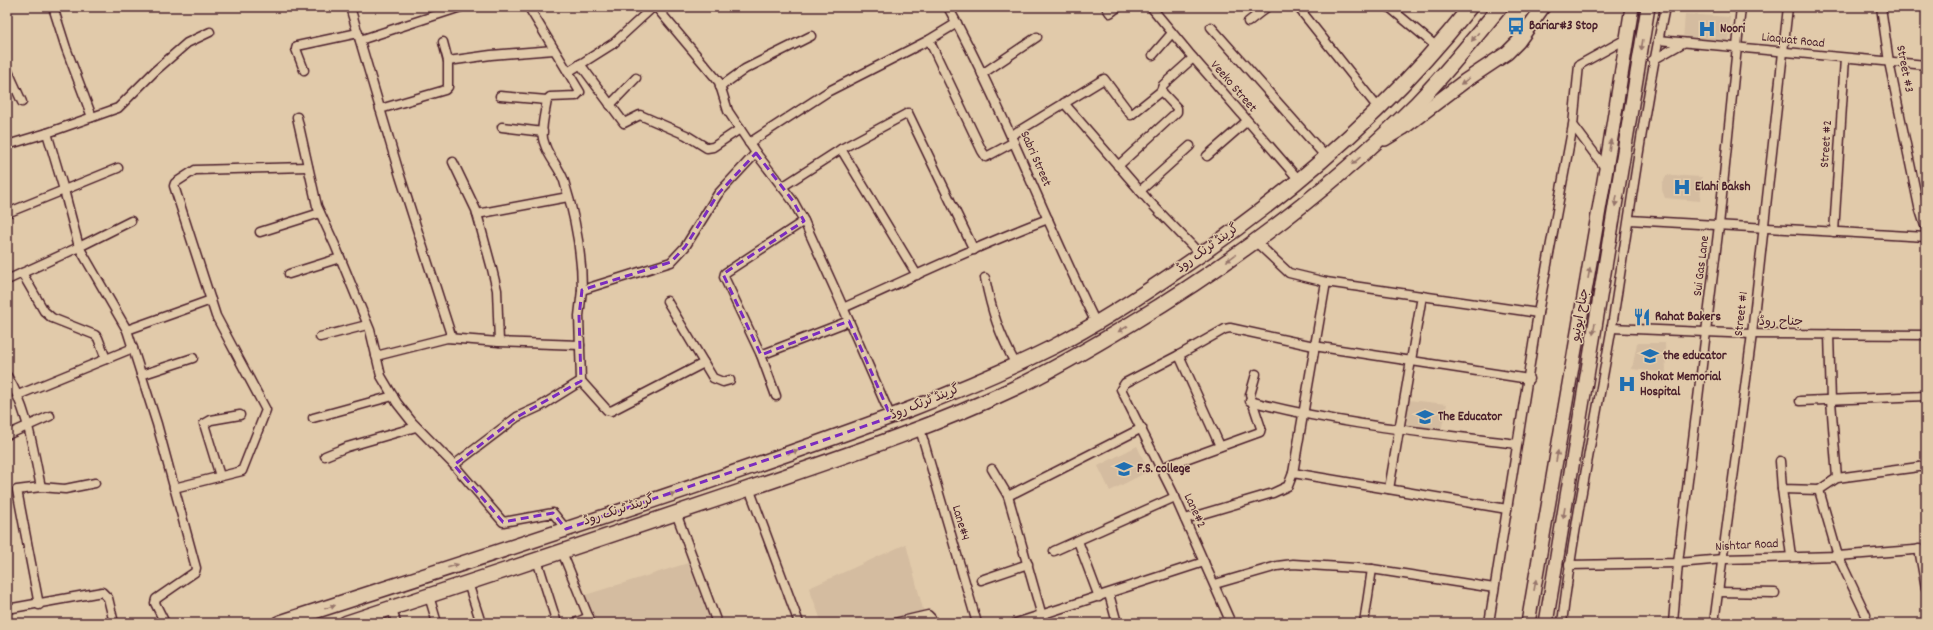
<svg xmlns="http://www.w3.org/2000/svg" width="1933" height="630" font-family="Dekko,'Playpen Sans Arabic',sans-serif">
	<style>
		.built { fill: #d4bca0 }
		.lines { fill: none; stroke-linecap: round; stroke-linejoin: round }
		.minor-casing { stroke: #4a1f2b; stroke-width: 11 }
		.primary-casing { stroke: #4a1f2b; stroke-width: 16 }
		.trunk-casing { stroke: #4a1f2b; stroke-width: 17 }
		.minor { stroke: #e1caaa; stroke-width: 8 }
		.primary { stroke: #e1caaa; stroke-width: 13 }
		.trunk { stroke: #e1caaa; stroke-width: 14 }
		.oneway { fill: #96746a }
		.marked { fill: none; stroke: #7b2cbf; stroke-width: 3; stroke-dasharray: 8 5; stroke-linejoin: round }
		.labels { text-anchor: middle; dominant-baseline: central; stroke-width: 3; stroke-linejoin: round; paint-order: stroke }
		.poi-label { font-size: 13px; font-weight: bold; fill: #4a1f2b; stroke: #e1caaa; text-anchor: start }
		.street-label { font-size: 13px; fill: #4a1f2b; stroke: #e1caaa }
	</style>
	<rect width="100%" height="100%" fill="#e1caaa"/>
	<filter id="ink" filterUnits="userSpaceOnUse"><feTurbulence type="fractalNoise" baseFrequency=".025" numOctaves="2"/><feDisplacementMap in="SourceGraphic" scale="8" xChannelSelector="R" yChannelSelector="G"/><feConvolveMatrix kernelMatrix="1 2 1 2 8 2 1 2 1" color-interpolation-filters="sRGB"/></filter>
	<g filter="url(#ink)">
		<g class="built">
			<path d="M1685 14 1730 17 1729 43 1683 40Z"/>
			<path d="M1667 175 1702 177 1700 201 1665 198 1662 190V184Z"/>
			<path d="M1637 343H1665L1666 373 1632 369Z"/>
			<path d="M1408 400 1447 404 1440 435 1406 429Z"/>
			<path d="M1137 446 1149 471 1110 491 1098 466Z"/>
			<path d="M906 544 925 617 903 623H822L809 588Z"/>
			<path d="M688 563 711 623H594L582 596Z"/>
		</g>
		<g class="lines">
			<g class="minor-casing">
				<g id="minor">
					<path d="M53 7 66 48 92 117"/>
					<path d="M350 7 400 176 452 338"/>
					<path d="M530 7 531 11 580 92 576 96 550 97 547 100C545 114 539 132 545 145 549 158 560 168 564 181 575 216 582 253 582 290"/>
					<path d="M656 7 719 82 728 111 756 153 793 201 804 221 838 296 891 417"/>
					<path d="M948 7C1004 109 1044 219 1096 323"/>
					<path d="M1106 7 1110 13 1118 7"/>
					<path d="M1151 7 1189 53 1299 180"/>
					<path d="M1298 7 1379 109"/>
					<path d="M1389 7 1437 47"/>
					<path d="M1881 7 1889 62 1919 207 1926 229"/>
					<path d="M1248 22 1267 7"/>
					<path d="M1211 27 1326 157"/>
					<path d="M360 40 461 7"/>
					<path d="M929 40 982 151 986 157 1014 142"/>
					<path d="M1658 40 1926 65"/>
					<path d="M1153 55 1172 33"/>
					<path d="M1653 60 1683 43"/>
					<path d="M448 61 491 55 554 50"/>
					<path d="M580 64 624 123 640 115 686 135 707 148 713 147 740 129"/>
					<path d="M7 69 22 102"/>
					<path d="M304 70 296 49 297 46 358 33"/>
					<path d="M568 72 614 43 653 7"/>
					<path d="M982 74 1037 37"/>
					<path d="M720 87 745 69 811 36"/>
					<path d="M500 96 547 100"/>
					<path d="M1064 103 1148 200 1201 255"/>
					<path d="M610 105 636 78"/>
					<path d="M380 109 445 90 448 87V61L443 42"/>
					<path d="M297 117 317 206 335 245 370 330 381 376 397 403 412 422 454 465"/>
					<path d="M1573 125 1606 169"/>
					<path d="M502 127 543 132"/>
					<path d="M1012 135 1104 79 1131 115 1161 91 1163 85 1193 58"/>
					<path d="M749 143 829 91 929 40 957 23"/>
					<path d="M7 145 47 133"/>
					<path d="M841 149 917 275"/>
					<path d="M1207 156 1247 121"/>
					<path d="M453 162 476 210 492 269 497 290 499 342"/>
					<path d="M1118 166 1177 112V108L1161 91"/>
					<path d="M118 168 64 190 79 247 127 330 157 424 196 568 195 572 156 599 155 603 165 623"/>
					<path d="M782 187 841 149 908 113 974 250"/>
					<path d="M1140 191 1190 146"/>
					<path d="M7 213 64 190 47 133 118 108 155 71 187 43 210 32"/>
					<path d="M477 214 568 197"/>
					<path d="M1629 220 1926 237"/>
					<path d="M260 232 320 213"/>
					<path d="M1834 232 1845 58"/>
					<path d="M1255 241 1289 273 1326 282"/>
					<path d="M22 273 44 311 52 318 95 335 98 338 106 359"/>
					<path d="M289 274 340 258"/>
					<path d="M985 278C992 313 999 333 1016 365"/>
					<path d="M7 280 79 247 131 221"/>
					<path d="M667 301 713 378 723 382 730 380"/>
					<path d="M843 308C911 278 978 245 1048 219"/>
					<path d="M1611 328 1752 334 1926 335"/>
					<path d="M127 330 211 300"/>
					<path d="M1829 334 1831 401 1837 478"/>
					<path d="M320 337 367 325"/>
					<path d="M761 355 849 321"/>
					<path d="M1179 355 1220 446"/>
					<path d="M376 356 447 338 499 342 580 345"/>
					<path d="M141 375 193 358"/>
					<path d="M7 376C28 409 33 450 41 487"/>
					<path d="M581 381 607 410 611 411 704 363"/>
					<path d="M18 395 133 348"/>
					<path d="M776 396 761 355 724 277 725 273 804 221"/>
					<path d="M1250 401C1335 424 1430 433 1517 444"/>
					<path d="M1800 401 1926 396"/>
					<path d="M313 418 393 396"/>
					<path d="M920 429 977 623"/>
					<path d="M7 435 50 416"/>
					<path d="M325 456 347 447 416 427"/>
					<path d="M1780 461 1782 489 1819 490 1837 478 1926 466"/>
					<path d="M1161 468 1260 432 1261 428 1250 395 1256 374"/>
					<path d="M992 469 1008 496 1042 616"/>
					<path d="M220 476 204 424 211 420 240 415"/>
					<path d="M174 488 242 471 266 410 216 316 174 186 175 183 195 170 308 167"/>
					<path d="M749 488 799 623"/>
					<path d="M1389 489 1422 296"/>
					<path d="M1782 489 1791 556"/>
					<path d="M1819 490 1838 556 1866 615"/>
					<path d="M1008 496 1142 428"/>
					<path d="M1507 509 1293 473 1326 282 1538 313"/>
					<path d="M676 513 717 623"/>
					<path d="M1185 519 1273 493 1288 486 1293 473"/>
					<path d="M566 529 553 513 503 522 454 465 517 417 541 406 581 381 579 316 582 290 671 262 685 247 718 194 756 153"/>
					<path d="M1078 541 1099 597"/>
					<path d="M1919 549 1926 588"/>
					<path d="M1054 551 1175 497"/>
					<path d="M562 552 591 623"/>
					<path d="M537 560 557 623"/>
					<path d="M1569 565 1678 563 1723 559 1838 556 1926 549"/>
					<path d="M981 580 1028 564"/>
					<path d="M468 583 481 623"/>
					<path d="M1215 584 1277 566 1293 564 1372 569 1494 588"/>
					<path d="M1718 592 1775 593"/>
					<path d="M1109 594 1117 623"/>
					<path d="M429 596 437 623"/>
					<path d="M39 605 17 490 41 487 65 489 95 483"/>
					<path d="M392 608 396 623"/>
					<path d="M7 609 102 592 108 598 114 623"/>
					<path d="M575 623 589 617"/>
					<path d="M894 623 928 615 931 618 933 623"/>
					<path d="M1016 623 1204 562"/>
					<path d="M1231 623 1175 497 1121 389 1125 383 1179 355 1225 329 1230 328 1314 346 1529 379"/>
					<path d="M1364 623 1372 569"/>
					<path d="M1489 623 1538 313 1573 125 1579 65 1626 39"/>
					<path d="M1562 623C1574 523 1595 425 1612 326 1629 220 1643 112 1665 7"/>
					<path d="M1673 623 1678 563 1719 225 1741 7"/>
					<path d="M1714 623 1752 334 1788 7"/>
				</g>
			</g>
			<g class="primary-casing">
				<g id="primary">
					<path d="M1385 139 1403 128 1465 81 1507 53 1518 42 1543 7"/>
					<path d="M1528 623 1606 169 1632 7"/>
					<path d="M1546 623 1648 7"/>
				</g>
			</g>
			<g class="trunk-casing">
				<g id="trunk">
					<path d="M279 623C442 570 606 518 767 461 864 427 961 393 1053 347 1100 323 1144 294 1187 264 1292 192 1391 108 1470 7"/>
					<path d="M346 623C477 580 609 536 739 492 832 460 926 430 1015 388 1055 369 1094 346 1132 323 1235 261 1332 188 1417 103 1446 73 1473 40 1500 7"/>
				</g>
			</g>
			<use href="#minor" class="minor"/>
			<use href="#primary" class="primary"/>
			<use href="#trunk" class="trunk"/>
		</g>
		<defs><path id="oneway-solid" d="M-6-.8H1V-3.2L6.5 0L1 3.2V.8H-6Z"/></defs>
		<g class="oneway">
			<use href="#oneway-solid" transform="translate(1475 37) rotate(129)"/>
			<use href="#oneway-solid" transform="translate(1642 45) rotate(99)"/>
			<use href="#oneway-solid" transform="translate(1465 81) rotate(145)"/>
			<use href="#oneway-solid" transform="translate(1610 145) rotate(-81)"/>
			<use href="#oneway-solid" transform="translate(1356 161) rotate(139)"/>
			<use href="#oneway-solid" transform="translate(1616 201) rotate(100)"/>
			<use href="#oneway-solid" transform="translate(1231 258) rotate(144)"/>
			<use href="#oneway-solid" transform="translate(1589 273) rotate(-80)"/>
			<use href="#oneway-solid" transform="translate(1123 329) rotate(149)"/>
			<use href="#oneway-solid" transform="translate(1594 329) rotate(100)"/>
			<use href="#oneway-solid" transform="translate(793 452) rotate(-20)"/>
			<use href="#oneway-solid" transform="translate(1557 456) rotate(-80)"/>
			<use href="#oneway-solid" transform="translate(670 495) rotate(-18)"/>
			<use href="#oneway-solid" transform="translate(1564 513) rotate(99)"/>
			<use href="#oneway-solid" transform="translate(453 566) rotate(-18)"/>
			<use href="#oneway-solid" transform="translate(1535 585) rotate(-80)"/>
			<use href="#oneway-solid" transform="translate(330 607) rotate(-18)"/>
		</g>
	</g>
	<path class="marked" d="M756 153 793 201 804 221 723 274 761 355 849 321 891 417 566 529 553 513 503 522 454 465 517 417 581 381 579 316 582 290 671 262 685 247 718 194Z"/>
	<defs>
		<g id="bus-bare" transform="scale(1.38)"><path d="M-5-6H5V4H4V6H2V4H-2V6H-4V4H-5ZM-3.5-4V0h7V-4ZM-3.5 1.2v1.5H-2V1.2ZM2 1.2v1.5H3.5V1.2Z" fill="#1f6fb2" stroke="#e1caaa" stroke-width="2.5" paint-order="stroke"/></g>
		<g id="hospital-bare" transform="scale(1.38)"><path d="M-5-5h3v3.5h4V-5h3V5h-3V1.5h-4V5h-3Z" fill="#1f6fb2" stroke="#e1caaa" stroke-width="2.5" paint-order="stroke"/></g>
		<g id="restaurant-bare" transform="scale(1.38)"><path d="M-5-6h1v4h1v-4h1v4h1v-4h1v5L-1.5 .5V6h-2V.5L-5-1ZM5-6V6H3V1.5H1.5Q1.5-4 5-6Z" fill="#1f6fb2" stroke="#e1caaa" stroke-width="2.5" paint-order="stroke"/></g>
		<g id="school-bare" transform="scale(1.38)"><path d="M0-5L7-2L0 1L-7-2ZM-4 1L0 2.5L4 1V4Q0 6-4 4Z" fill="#1f6fb2" stroke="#e1caaa" stroke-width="2.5" paint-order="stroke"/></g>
		<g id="university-bare" transform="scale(1.38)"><path d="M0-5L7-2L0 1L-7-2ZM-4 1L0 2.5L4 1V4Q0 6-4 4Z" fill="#1f6fb2" stroke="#e1caaa" stroke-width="2.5" paint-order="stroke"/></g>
	</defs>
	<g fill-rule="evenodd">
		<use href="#bus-bare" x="1516" y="26"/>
		<use href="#hospital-bare" x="1707" y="29"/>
		<use href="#hospital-bare" x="1682" y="187"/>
		<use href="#restaurant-bare" x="1642" y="317"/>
		<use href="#school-bare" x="1650" y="356"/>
		<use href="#hospital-bare" x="1627" y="384"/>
		<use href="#school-bare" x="1425" y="417"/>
		<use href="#university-bare" x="1124" y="469"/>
	</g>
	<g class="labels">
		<g class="poi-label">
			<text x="1529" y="26">Bariar#3 Stop</text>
			<text x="1720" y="29">Noori</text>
			<text x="1695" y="187">Elahi Baksh</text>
			<text x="1655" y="317">Rahat Bakers</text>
			<text x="1663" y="356">the educator</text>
			<text x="1640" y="377">Shokat Memorial<tspan x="1640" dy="15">Hospital</tspan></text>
			<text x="1438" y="417">The Educator</text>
			<text x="1137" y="469">F.S. college</text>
		</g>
		<g class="street-label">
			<text transform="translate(1793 41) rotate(6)">Liaquat Road</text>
			<text transform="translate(1904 69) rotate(79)">Street #3</text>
			<text transform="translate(1233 87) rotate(49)">Veeko Street</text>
			<text transform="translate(1827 144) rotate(-86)">Street #2</text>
			<text transform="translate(1035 159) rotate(66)">Sabri Street</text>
			<text transform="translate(1208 249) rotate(-36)">گرینڈ ٹرنک روڈ</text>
			<text transform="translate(1702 266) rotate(-83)">Sui Gas Lane</text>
			<text transform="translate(1742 314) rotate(-83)">Street #1</text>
			<text transform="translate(1581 315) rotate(-80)">جناح ایونیو</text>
			<text x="1781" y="322">جناح روڈ</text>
			<text transform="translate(925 403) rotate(-22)">گرینڈ ٹرنک روڈ</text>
			<text transform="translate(619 511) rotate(-18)">گرینڈ ٹرنک روڈ</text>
			<text transform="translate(1194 511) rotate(66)">Lane#2</text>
			<text transform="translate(960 523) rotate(74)">Lane#4</text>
			<text transform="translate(1747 546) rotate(-3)">Nishtar Road</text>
		</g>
	</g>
	<rect width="1933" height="630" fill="none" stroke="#e1caaa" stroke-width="24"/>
	<rect x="12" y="12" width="1909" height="606" fill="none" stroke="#4a1f2b" stroke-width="1.5" filter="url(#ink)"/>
</svg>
